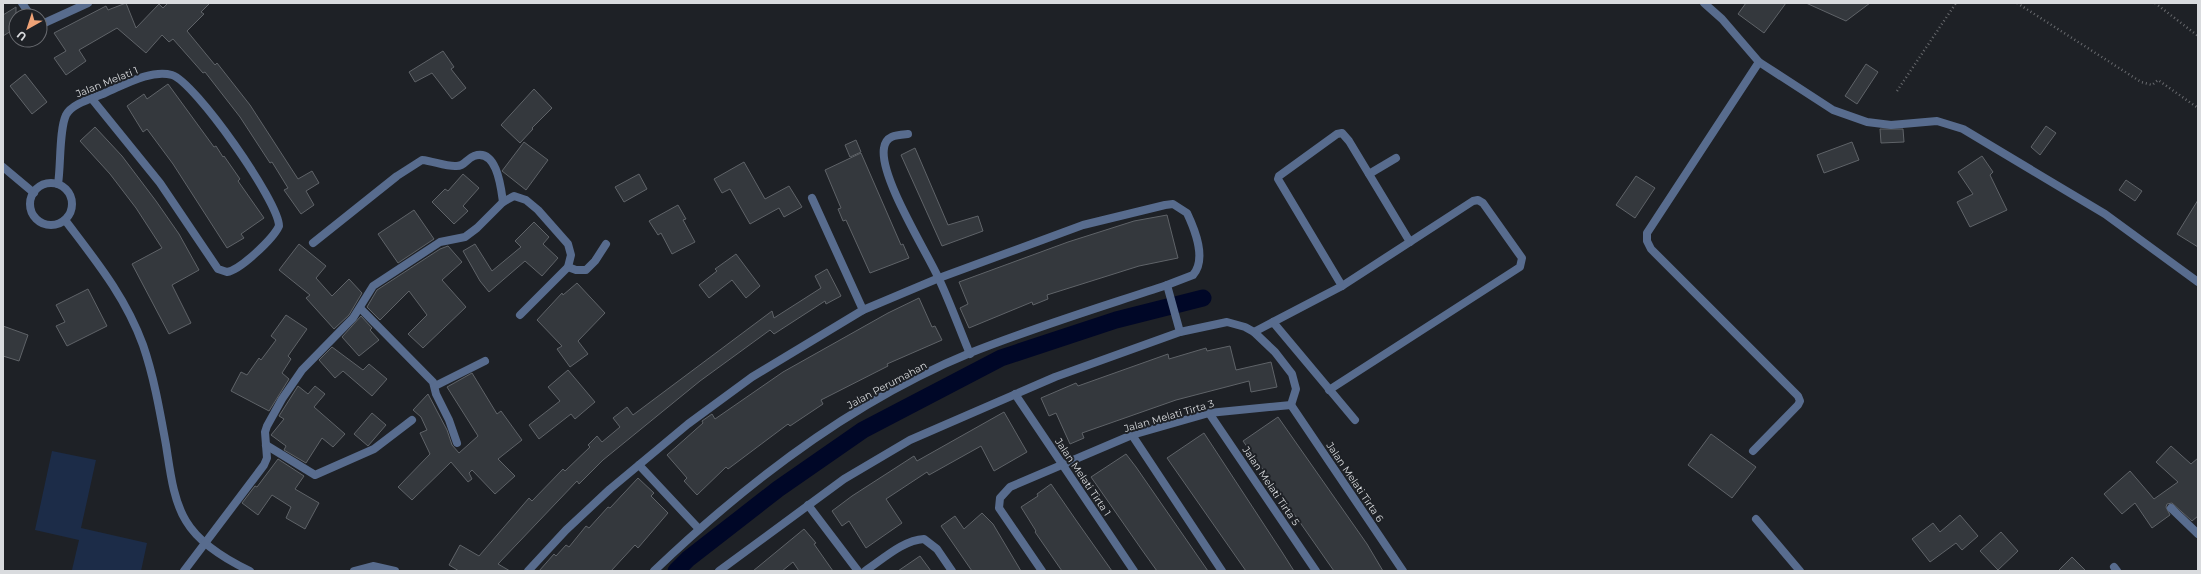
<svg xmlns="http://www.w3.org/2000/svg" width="2201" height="574" font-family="Montserrat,sans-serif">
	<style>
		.green { fill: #1c2c48 }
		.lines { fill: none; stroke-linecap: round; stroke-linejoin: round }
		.canal { stroke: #000727; stroke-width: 17 }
		.building { fill: #34383d; stroke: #5f6368 }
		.path { stroke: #696b6f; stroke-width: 2.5; stroke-dasharray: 1 3; stroke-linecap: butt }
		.minor { stroke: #586c8e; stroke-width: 8 }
		.labels { text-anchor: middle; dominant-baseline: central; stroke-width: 4; stroke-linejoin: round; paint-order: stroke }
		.street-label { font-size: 10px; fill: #d9dbde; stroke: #1e2126 }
	</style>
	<rect width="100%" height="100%" fill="#1e2126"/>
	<path class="green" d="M52 451 96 460 81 528 147 543 141 571 72 570 79 540 35 530Z"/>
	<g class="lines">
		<path class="canal" d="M676 571 688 559 778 489 863 430 1001 358 1116 320 1203 298"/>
	</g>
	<g class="building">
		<path d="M126 3 136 28 159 4 163 8 168 3H210L201 12 204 14 187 31 215 65 217 63 250 105 298 179 312 171 319 183 306 191 314 205 301 214 284 190 288 188 272 162 270 163 240 117 205 72 203 73 173 39 169 42 162 35 146 53 117 28 79 50 86 61 66 75 54 58 66 51 54 33 106 6 108 10Z"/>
		<path d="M1746 3H1786L1764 33 1738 14Z"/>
		<path d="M1806 3H1870L1846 21Z"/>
		<path d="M16 7V28L3 36V15Z"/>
		<path d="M443 51 454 67 451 69 466 88 452 99 432 73 415 82 409 72Z"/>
		<path d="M1866 64 1878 72 1857 104 1845 96Z"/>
		<path d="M25 74 47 102 32 114 10 86Z"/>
		<path d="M168 84 214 147 216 146 223 157 224 156 240 179 238 181 264 218 241 234 244 238 227 248 173 164 147 129 143 132 127 106 144 94 147 99Z"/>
		<path d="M534 89 552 108 532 128 533 129 520 143 501 125Z"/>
		<path d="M2046 126 2056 133 2040 155 2031 147Z"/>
		<path d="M95 127 122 156 156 201 179 234 199 270 172 285 191 323 169 334 132 264 162 248 136 208 110 174 80 141Z"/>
		<path d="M1880 129H1903L1904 142 1881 143Z"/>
		<path d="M856 140 861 152 850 157 845 145Z"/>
		<path d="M524 142 548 160 526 190 502 171Z"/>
		<path d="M1852 142 1859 160 1824 173 1817 155Z"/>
		<path d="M915 148 948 225 978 216 983 231 942 246 901 155Z"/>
		<path d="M861 153 901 245 903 244 909 258 870 273 846 220 843 221 838 209 841 208 825 170Z"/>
		<path d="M1982 156 1993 172 1990 175 2007 210 1970 227 1957 202 1973 194 1958 172Z"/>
		<path d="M744 162 765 199 789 186 802 207 784 217 779 208 750 224 730 189 722 193 714 179Z"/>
		<path d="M463 174 479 188 463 206 468 211 454 224 432 202 445 189 448 191Z"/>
		<path d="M639 174 647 189 624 202 615 187Z"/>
		<path d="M1636 176 1655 188 1635 218 1616 205Z"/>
		<path d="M2126 180 2142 191 2135 201 2119 190Z"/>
		<path d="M2198 200V247L2177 234Z"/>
		<path d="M678 205 686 219 683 220 695 242 672 254 661 233 658 235 649 221Z"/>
		<path d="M414 210 434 239 398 263 378 234Z"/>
		<path d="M1167 215 1178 258 1139 266 1047 295 1048 299 1033 305 1032 302 969 328 960 308 968 304 959 282 1068 242 1134 221Z"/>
		<path d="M534 222 549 237 543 244 558 258 542 276 525 261 489 292 480 281 463 251 475 244 492 271 521 247 515 241Z"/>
		<path d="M299 244 326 266 316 278 332 296 349 279 362 293 349 315 334 329 306 298 310 295 279 270Z"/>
		<path d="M448 246 462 262 442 280 466 307 423 348 408 334 427 315 409 291 380 320 367 307 377 290 440 249Z"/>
		<path d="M736 254 760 286 746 298 732 280 709 298 699 285 717 271 715 269Z"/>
		<path d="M827 269 841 296 826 304 825 301 774 334 770 330 700 381 603 460 579 484 577 481 498 564 510 571H459L449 565 460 545 479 556 529 498 532 501 563 469 565 471 590 447 588 445 597 436 602 442 620 427 613 418 627 407 633 415 772 311 774 318 821 288 815 276Z"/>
		<path d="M577 283 605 313 578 341 588 354 570 367 557 349 562 346 537 320 562 293 563 295Z"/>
		<path d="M88 289 107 326 67 346 56 326 65 322 56 305Z"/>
		<path d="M919 298 932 327 935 326 942 340 887 364 888 366 821 400 823 404 790 426 788 424 728 469 726 467 697 495 684 481 687 478 667 455 703 423 702 421 712 414 715 419 783 372 888 313Z"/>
		<path d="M286 315 307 329 288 356 291 359 282 373 289 379 269 411 231 391 241 372 247 375 259 358 261 360 276 340 271 336Z"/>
		<path d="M361 316 372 328 370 330 379 340 359 356 342 337Z"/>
		<path d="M3 326 28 335 19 361 3 356Z"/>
		<path d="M1230 346 1236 370 1271 362 1277 387 1251 392 1249 381 1176 400 1082 433 1084 438 1070 444 1056 413 1049 416 1041 398 1076 383 1078 386 1168 354 1169 359 1206 348 1207 351Z"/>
		<path d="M332 347 363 370 369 364 387 379 372 396 343 371 335 378 319 360Z"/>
		<path d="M568 370 595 402 575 419 571 414 539 439 529 425 560 401 548 387Z"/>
		<path d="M472 373 497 414 501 411 522 440 498 459 515 476 495 494 472 470 469 473 472 479 468 482 451 462 412 500 398 487 430 454 420 433 427 430 421 417 413 410 428 394 447 430 452 445 459 453 478 436 447 387Z"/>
		<path d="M298 386 308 394 315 386 325 394 314 407 345 434 333 447 322 438 306 463 284 450 286 446 271 435 284 419 279 416Z"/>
		<path d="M1004 412 1027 452 994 471 981 446 929 475 927 472 886 499 902 523 866 548 849 521 842 526 832 511 852 496 914 456 917 461Z"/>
		<path d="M372 413 386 425 368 446 354 434Z"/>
		<path d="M1278 417 1367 544 1383 571H1334L1243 441Z"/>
		<path d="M1204 433 1282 552 1294 571H1246L1167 458Z"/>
		<path d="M1711 434 1756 467 1732 498 1688 465Z"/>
		<path d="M2171 446 2191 464 2198 458V516L2192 521 2172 503 2167 504 2166 507 2170 515 2152 528 2135 503 2122 514 2104 494 2130 471 2154 499 2178 482 2156 462Z"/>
		<path d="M1126 454 1136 467 1208 571H1157L1142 550 1091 477Z"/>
		<path d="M278 459 304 476 295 489 319 503 305 529 286 518 291 507 272 495 258 515 242 503 255 486 257 487Z"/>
		<path d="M638 478 654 493 651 496 668 513 638 548 635 545 611 571H539L554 554 556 556 566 545 569 547 586 526 589 528 608 507 610 508Z"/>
		<path d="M1051 484 1078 523 1112 571H1062L1035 532 1036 531 1021 507 1038 496 1037 494Z"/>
		<path d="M982 513 993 524 1021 571H972L941 526 955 516 964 529Z"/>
		<path d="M1960 515 1978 536 1962 550 1956 543 1930 562 1912 539 1933 523 1940 532Z"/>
		<path d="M804 529 816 543 814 544 833 571H799L793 562 782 571H753Z"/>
		<path d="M2001 532 2018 551 1998 570 1980 551Z"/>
		<path d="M920 556 931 571H898Z"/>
		<path d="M2072 557 2086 571H2058Z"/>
	</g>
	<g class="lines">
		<g class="path">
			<path d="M2017 3 2141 82 2152 85 2158 80 2198 108"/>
			<path d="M2155 3 2198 36"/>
			<path d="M1897 91 1956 3"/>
		</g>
		<g class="minor">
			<path d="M22 3 31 16"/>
			<path d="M1704 3 1722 19 1759 62 1833 110 1867 122 1891 125 1937 121 1963 129 2105 214 2198 282"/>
			<path d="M40 25 88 3"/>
			<path d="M908 134C897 135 886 135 884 148 879 176 925 249 938 277 950 302 959 328 970 354"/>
			<path d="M3 167 34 193"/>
			<path d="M1369 174 1396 158"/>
			<circle cx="51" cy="204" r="21"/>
			<path d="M58 184C61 166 59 130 66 115 72 103 94 98 105 93 124 85 151 69 172 75 195 82 279 202 279 226 273 239 240 270 227 272L218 269 160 183 92 99"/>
			<path d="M812 198 863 310"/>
			<path d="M65 220C96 261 125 296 143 345 154 377 160 412 166 445 170 470 173 500 186 521 199 543 227 560 250 571"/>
			<path d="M313 243 397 176 422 160C433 161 444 166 455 166 464 167 466 159 474 156 497 148 501 188 503 202"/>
			<path d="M568 267 576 270H586L595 261 606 244"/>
			<path d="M1342 286 1278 179 1279 176 1337 134 1342 133 1349 141 1410 242"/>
			<path d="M361 309 433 382 436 394 449 420 457 443"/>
			<path d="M1273 322 1355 420"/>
			<path d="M1254 332 1342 286 1473 201 1478 200 1483 203 1522 258 1520 267 1329 390"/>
			<path d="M435 386 485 361"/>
			<path d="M1015 394 1134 571"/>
			<path d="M1291 405 1403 571"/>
			<path d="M1209 413 1316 571"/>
			<path d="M1132 435 1222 571"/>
			<path d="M266 445 315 475 374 449 412 420"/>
			<path d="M1753 451 1798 405 1800 401 1798 396 1651 249 1647 241V233L1759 62"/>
			<path d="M639 465 699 529"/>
			<path d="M808 505 858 571"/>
			<path d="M2171 508 2198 534"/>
			<path d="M1756 519 1800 571"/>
			<path d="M2114 567 2117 571"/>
			<path d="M184 571 264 465 267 458 265 432 267 426 282 399 302 370 353 318 373 286 440 242 465 237 477 228 503 202 514 196 526 200 538 210 568 244 571 255 568 267 520 315"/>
			<path d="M354 571 373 566 395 571"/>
			<path d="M528 571 566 530 610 489 688 424 752 377 863 310 939 278 1083 225 1165 205 1173 204 1187 213C1195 230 1207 259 1193 275L1167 285 1180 332"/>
			<path d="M654 571C745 484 853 401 970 353 1035 327 1101 307 1167 285"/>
			<path d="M719 571 844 479 910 440 1055 377 1180 332 1227 322 1245 327 1254 332 1275 352 1292 374 1296 389 1291 405"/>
			<path d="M865 571C882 560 903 540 924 539L937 549 952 571"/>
			<path d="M1042 571 999 508 1000 498 1010 487 1132 435 1209 413 1291 405"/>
		</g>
	</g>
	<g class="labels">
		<g class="street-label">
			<text transform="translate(107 82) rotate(-22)">Jalan Melati 1</text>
			<text transform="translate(887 385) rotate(-28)">Jalan Perumahan</text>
			<text transform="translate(1169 416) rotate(-16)">Jalan Melati Tirta 3</text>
			<text transform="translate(1083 477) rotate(56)">Jalan Melati Tirta 1</text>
			<text transform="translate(1355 482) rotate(56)">Jalan Melati Tirta 6</text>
			<text transform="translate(1271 486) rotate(56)">Jalan Melati Tirta 5</text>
		</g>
	</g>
	<rect width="2201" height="574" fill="none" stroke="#d9dbde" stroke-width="8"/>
	<g transform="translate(28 28) rotate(219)"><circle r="19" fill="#1e2126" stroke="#696b70"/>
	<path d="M0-3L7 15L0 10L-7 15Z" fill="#efa377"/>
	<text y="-6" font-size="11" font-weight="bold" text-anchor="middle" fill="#d9dbde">U</text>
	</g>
</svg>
